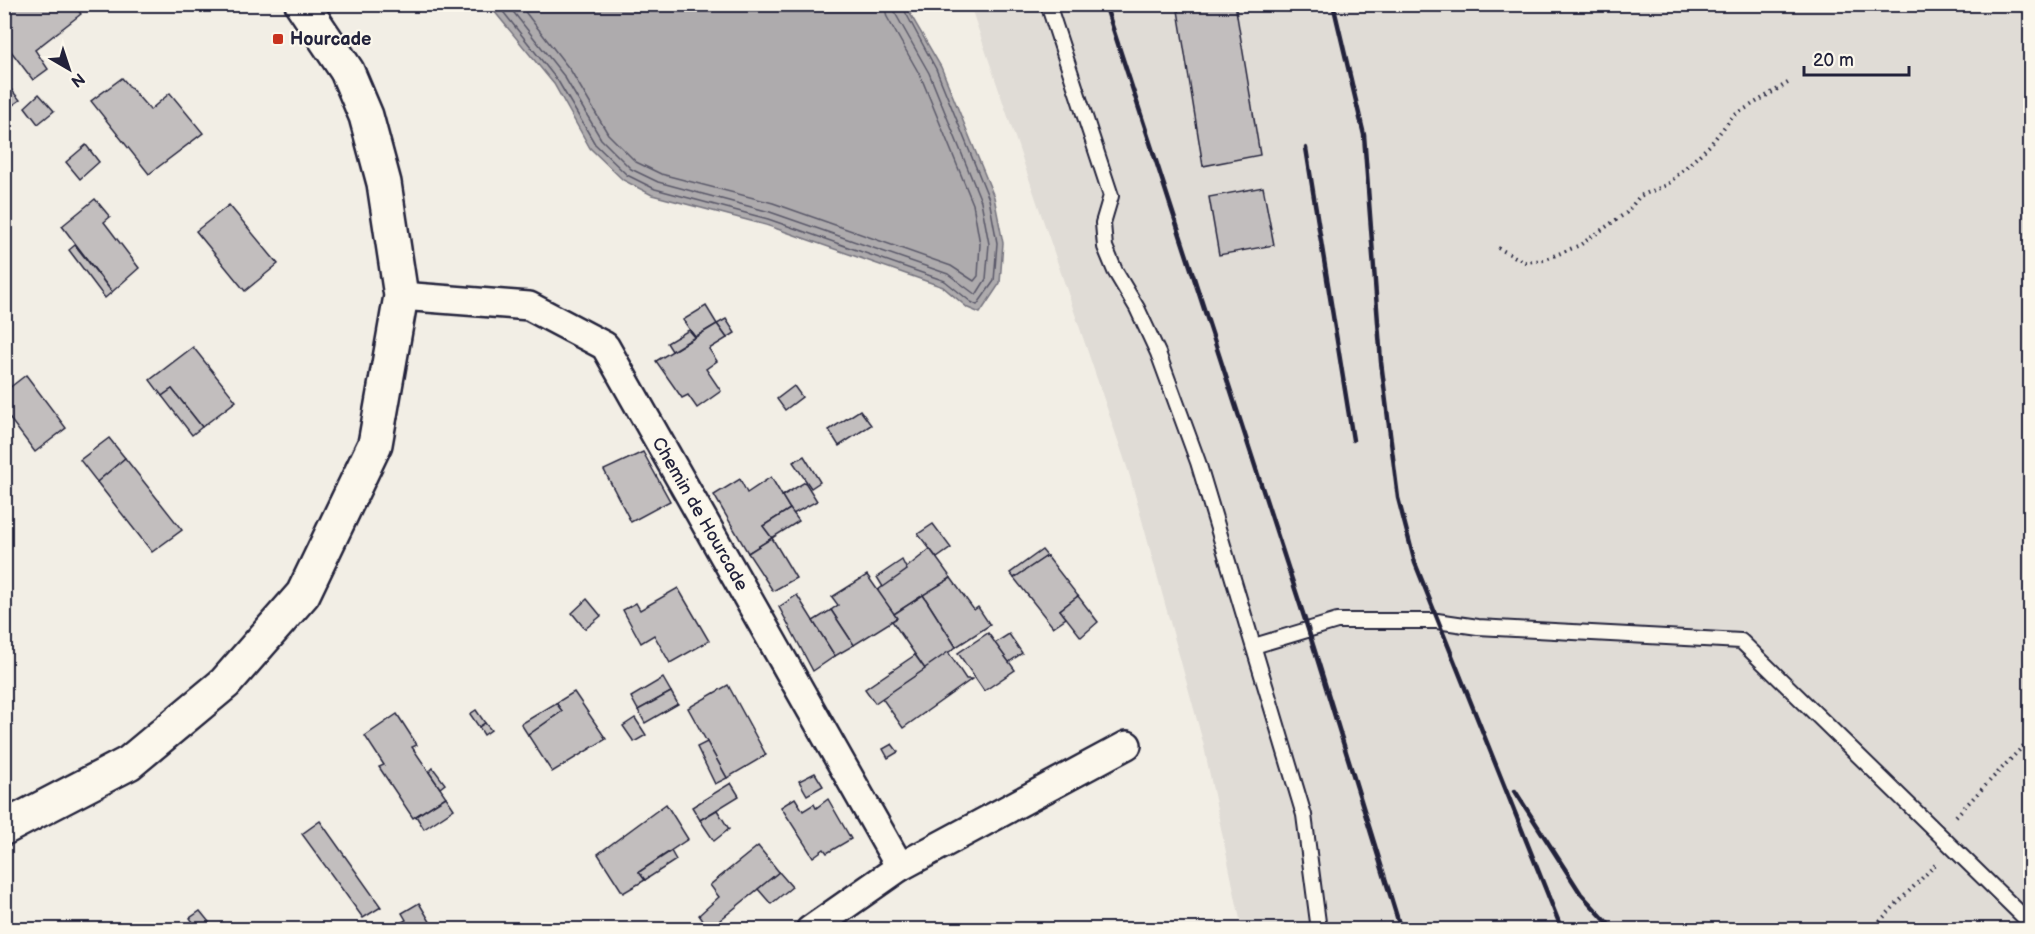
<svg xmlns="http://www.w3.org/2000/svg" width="2035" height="934" font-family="'Balsamiq Sans',sans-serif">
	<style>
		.built { fill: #e0dcd6 }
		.water { fill: #aeabad; stroke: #76747f; stroke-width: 1.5 }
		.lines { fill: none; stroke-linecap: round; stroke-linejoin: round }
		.shore { stroke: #5a5969; stroke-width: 1.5 }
		.building { fill: #c2bebe; stroke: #22223b; stroke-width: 1.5 }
		.service-casing { stroke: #22223b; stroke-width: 18 }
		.minor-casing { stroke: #22223b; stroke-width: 32 }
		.tertiary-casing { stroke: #22223b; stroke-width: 38 }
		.path { stroke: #22223b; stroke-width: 4; stroke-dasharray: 1.5 4.5; stroke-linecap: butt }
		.service { stroke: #fbf7ec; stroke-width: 14 }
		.minor { stroke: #fbf7ec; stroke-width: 27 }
		.tertiary { stroke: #fbf7ec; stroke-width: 33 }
		.rail { stroke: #22223b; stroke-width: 4.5 }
		.poi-dot { fill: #c8321e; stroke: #fbf7ec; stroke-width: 2 }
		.labels { text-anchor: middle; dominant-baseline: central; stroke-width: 4.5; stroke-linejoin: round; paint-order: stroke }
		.poi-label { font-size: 18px; font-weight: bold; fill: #22223b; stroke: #fbf7ec; text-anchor: start }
		.street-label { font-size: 18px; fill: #22223b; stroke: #fbf7ec }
	</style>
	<rect width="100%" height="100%" fill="#f2eee5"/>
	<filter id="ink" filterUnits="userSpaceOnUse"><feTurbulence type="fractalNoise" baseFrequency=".0167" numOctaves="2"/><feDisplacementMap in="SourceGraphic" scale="12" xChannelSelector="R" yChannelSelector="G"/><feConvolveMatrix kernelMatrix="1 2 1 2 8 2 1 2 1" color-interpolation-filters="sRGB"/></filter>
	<g filter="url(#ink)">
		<path class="built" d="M970 5H2030V929H1242L1203 742 1129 473Z"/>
		<path class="water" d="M489 5H905L941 67 994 197 1003 243 1000 283 980 313 968 308 943 287 766 225 652 195 623 180 590 148 554 84Z"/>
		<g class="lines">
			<g class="shore">
				<path d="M497 4 558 81 595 144 627 175 655 189 768 219 945 281 971 302 977 305 994 281 997 243 989 199 936 69 901 4"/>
				<path d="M507 4 564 76 601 139 631 169 658 182 770 212 948 274 976 295 986 279 989 244 981 201 929 73 895 13 893 4"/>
				<path d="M519 4 571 71 608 134 636 162 661 174 773 203 951 266 974 281 978 276 980 244 973 204 921 77 887 17 884 4"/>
			</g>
		</g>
		<g class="building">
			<path d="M16 4H73L81 14 35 50 48 69 33 80 4 42V13Z"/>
			<path d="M1177 4H1235L1260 155 1203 166Z"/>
			<path d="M122 78 150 110 170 93 203 133 149 174 91 101Z"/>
			<path d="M4 81 20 100 4 111Z"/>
			<path d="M39 94 54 111 38 124 25 107Z"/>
			<path d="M86 145 99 162 80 179 66 162Z"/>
			<path d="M1263 187 1274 245 1219 255 1209 197Z"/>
			<path d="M95 199 110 217 104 222 139 268 112 292 62 226Z"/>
			<path d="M229 205 278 264 245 291 196 231Z"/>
			<path d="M75 245 112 292 105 298 69 250Z"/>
			<path d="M706 306 717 324 695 337 683 320Z"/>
			<path d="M726 319 735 333 727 338 717 324Z"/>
			<path d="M717 324 727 338 709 349 717 361 706 369 721 391 697 408 688 395 682 398 656 361Z"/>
			<path d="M689 330 695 337 672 351 667 343Z"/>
			<path d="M193 347 236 401 202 427 172 389 162 396 150 380Z"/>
			<path d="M26 375 66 428 35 452 4 411V392Z"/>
			<path d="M794 386 802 397 785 410 777 399Z"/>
			<path d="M172 389 202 427 192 435 162 396Z"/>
			<path d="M860 410 871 425 839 446 829 430Z"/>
			<path d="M109 438 125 458 97 482 80 460Z"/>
			<path d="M643 452 670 501 631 522 604 470Z"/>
			<path d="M804 456 820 482 811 488 793 462Z"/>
			<path d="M125 458 182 530 152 552 97 482Z"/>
			<path d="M771 477 790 509 763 526 772 538 748 553 714 495 740 479 747 493Z"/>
			<path d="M805 482 817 501 793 514 782 496Z"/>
			<path d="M790 509 799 521 772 538 763 526Z"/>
			<path d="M933 524 951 548 937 558 918 534Z"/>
			<path d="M772 538 796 578 773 591 748 553Z"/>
			<path d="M930 549 951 578 894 614 877 591Z"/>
			<path d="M1042 550 1047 556 1014 578 1010 573Z"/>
			<path d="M1047 556 1078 596 1060 610 1066 618 1053 627 1014 578Z"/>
			<path d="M902 560 907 570 883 587 877 577Z"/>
			<path d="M867 575 897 618 854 645 831 610 838 605 832 597Z"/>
			<path d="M951 578 974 610 978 607 990 625 956 647 923 595Z"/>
			<path d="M678 588 709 641 670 663 654 635 641 643 623 610 636 603 640 610Z"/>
			<path d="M797 595 835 656 813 671 779 607Z"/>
			<path d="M923 595 956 647 925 669 892 621 897 618 894 614Z"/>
			<path d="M1078 596 1098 622 1081 637 1060 610Z"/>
			<path d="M587 599 601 616 585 629 572 613Z"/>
			<path d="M831 610 854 645 835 656 813 621Z"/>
			<path d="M988 633 1015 670 984 691 958 653Z"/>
			<path d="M1009 634 1022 653 1009 662 995 643Z"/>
			<path d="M948 652 966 679H972L903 728 882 698Z"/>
			<path d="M915 655 925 669 875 703 865 689Z"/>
			<path d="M663 678 671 692 638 710 631 697Z"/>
			<path d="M728 685 766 755 727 778 688 708Z"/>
			<path d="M574 692 606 739 552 772 528 735 562 711 556 703Z"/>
			<path d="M671 692 678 704 645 723 638 710Z"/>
			<path d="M556 703 562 711 528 735 521 724Z"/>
			<path d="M476 710 485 723 479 727 470 714Z"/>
			<path d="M397 714 417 745 412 747 446 797 413 818 379 767 384 765 365 736Z"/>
			<path d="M635 718 646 735 634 742 623 726Z"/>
			<path d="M485 723 491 730 484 735 479 727Z"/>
			<path d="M707 742 727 778 715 784 697 747Z"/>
			<path d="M892 744 898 752 888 758 883 749Z"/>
			<path d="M433 768 445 784 440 788 429 772Z"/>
			<path d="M815 773 823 786 807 795 799 781Z"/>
			<path d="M731 783 739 796 700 820 692 807Z"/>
			<path d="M446 797 454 809 424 829 416 816Z"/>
			<path d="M795 798 803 811 814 804 816 808 828 799 851 839 827 853 824 849 813 857 781 807Z"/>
			<path d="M666 804 688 839 639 872 645 880 623 893 598 854Z"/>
			<path d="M717 810 729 829 714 841 700 820Z"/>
			<path d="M320 821 381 907 363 918 302 834Z"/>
			<path d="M758 846 779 872 709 929 699 915 719 897 710 885Z"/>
			<path d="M671 851 676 860 645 880 639 872Z"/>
			<path d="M779 872 792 887 771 904 758 889Z"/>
			<path d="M419 903 435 930H406L402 922 406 920 402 913Z"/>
			<path d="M200 911 209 922 198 929 190 918Z"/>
			<path d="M89 924 92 930H79Z"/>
		</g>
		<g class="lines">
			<g class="service-casing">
				<g id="service">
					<path d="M1048 4 1111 196 1103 223 1105 247 1115 271 1137 308 1158 353 1198 462 1304 815 1319 930"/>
					<path d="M1254 646 1337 621H1437L1478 627 1741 641 2030 923"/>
				</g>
			</g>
			<g class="minor-casing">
				<g id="minor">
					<path d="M401 296 529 306 605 346 900 867"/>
					<path d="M810 930 900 867 1127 745"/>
				</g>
			</g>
			<g class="tertiary-casing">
				<path id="tertiary" d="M4 828 129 763 225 683 303 594 375 444 401 296 384 183 366 116 347 71 302 4"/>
			</g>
			<g class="path">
				<path d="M1498 248 1525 262 1544 260 1580 245 1626 213 1640 196 1667 185 1710 145 1733 116 1791 81"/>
				<path d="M1956 816 2030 739"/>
				<path d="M1871 930 1935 865"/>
			</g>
			<use href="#service" class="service"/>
			<use href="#minor" class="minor"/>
			<use href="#tertiary" class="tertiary"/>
			<g class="rail">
				<path d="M1105 4 1308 629 1401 930"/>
				<path d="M1333 4 1364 135 1381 362 1398 498 1415 563 1562 930"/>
				<path d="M1306 148 1353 440"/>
				<path d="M1515 791 1581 894 1614 930"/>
			</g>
		</g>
	</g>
	<rect class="poi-dot" x="272" y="33" width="12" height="12" rx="3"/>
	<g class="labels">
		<g class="poi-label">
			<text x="290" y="39">Hourcade</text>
		</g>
		<g class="street-label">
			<text transform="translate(700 514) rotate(60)">Chemin de Hourcade</text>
		</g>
	</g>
	<rect width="2035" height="934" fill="none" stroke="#fbf7ec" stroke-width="24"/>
	<rect x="12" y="12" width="2011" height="910" fill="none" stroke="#22223b" stroke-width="2" filter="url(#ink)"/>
	<g transform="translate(69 69) rotate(141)" stroke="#fbf7ec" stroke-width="4.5" paint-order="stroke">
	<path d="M0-4.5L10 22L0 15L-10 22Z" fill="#22223b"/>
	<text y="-9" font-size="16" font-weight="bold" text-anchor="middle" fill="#22223b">N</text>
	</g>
	<path d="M1804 66v9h105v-9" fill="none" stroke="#22223b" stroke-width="3"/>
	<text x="1813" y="66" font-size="18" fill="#22223b" stroke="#fbf7ec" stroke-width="4.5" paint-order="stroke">20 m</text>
</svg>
